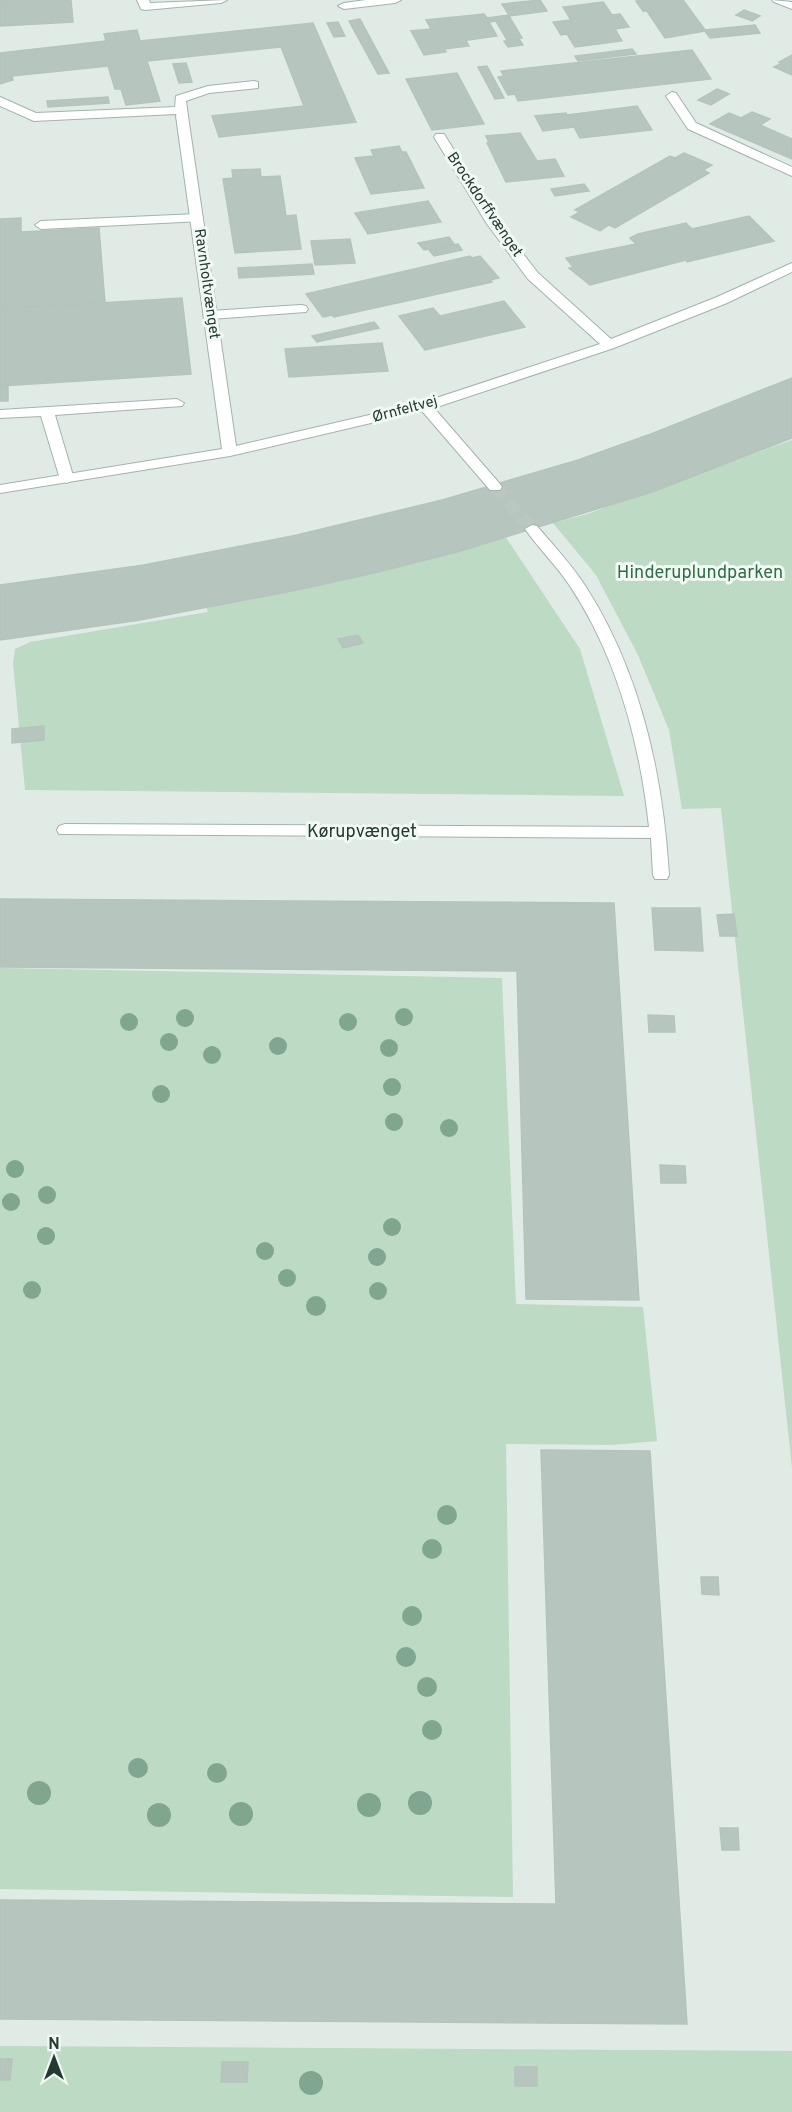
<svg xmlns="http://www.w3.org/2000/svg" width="792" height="2112" font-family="Overpass,sans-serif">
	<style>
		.green { fill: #bcdac4 }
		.building { fill: #b7c5bf; stroke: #b4c4bd; stroke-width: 1.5 }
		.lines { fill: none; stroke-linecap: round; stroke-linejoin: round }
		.street-tunnel { stroke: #bbc8c2; stroke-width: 13; stroke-dasharray: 13 7; stroke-linecap: butt }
		.lane-casing { stroke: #a4b2ad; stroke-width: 2 }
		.street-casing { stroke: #a4b2ad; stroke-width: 2 }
		.secondary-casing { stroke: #a1b6ae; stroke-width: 2 }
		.lane { fill: #fff; fill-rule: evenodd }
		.street { fill: #fff; fill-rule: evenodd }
		.secondary { fill: #fff; fill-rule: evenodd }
		.tree { fill: #80a68f }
		.labels { text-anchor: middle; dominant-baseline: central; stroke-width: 6; stroke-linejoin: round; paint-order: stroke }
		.far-street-label { font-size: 15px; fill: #233a33; stroke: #f2f8f4 }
		.park-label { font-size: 18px; fill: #306e47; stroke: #f2f8f4 }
		.street-label { font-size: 18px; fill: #233a33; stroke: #f2f8f4 }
	</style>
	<rect width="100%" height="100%" fill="#e1ebe6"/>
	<g class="green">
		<path d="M792 440V1468L721 808 682 809 669 730 638 655 596 575 553 523 587 514Z"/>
		<path d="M505 536 580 649 624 796 25 790 13 663 15 649 30 642 208 612 206 606Z"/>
		<path d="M0 968 502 978 516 1304 643 1307 657 1441 612 1445 506 1444 513 1897 0 1889Z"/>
		<path d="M0 2046 792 2051V2112H0Z"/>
	</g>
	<g class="building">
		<path d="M0 0H71L73 22 0 26Z"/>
		<path d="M540 0 547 11 509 16 522 38 507 40 496 21 489 22 497 36 468 40 466 41 469 46 444 49 446 52 424 55 411 31 431 29 426 20 484 14 487 18 509 15 502 4Z"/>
		<path d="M646 0H683L705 30 755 25 760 33 710 38 705 31 665 38 647 11H643L636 1Z"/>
		<path d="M603 2 612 15 620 14 629 27 615 29 622 41 575 47 567 34 561 35 553 22 571 20 563 7Z"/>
		<path d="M744 10 760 16 752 21 736 15Z"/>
		<path d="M360 19 389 73 378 74 349 21Z"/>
		<path d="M338 22 345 36 334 37 327 23Z"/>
		<path d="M313 23 356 122 219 137 212 116 304 106 281 47 147 61 160 101 126 105 121 89H115L108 66 12 76 13 80 0 84V53L106 41 104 34 137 30 140 41Z"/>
		<path d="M519 39 523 45 508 47 504 41Z"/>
		<path d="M632 49 636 54 578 61 575 56Z"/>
		<path d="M692 50 711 79 518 101 515 94 508 95 498 77 504 76 501 71Z"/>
		<path d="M792 55V75L774 67 782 63 779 62Z"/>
		<path d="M186 63 192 82 179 83 173 64Z"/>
		<path d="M487 66 504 98 495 99 478 67Z"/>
		<path d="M457 73 484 124 432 130 406 79Z"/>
		<path d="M717 89 729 94 711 105 698 100Z"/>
		<path d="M108 97 109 103 48 107 47 101Z"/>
		<path d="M637 106 652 130 580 138 574 127 543 131 535 116 566 113 567 115Z"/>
		<path d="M752 112 770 119 760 125 792 139V159L710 124 729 113 741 118Z"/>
		<path d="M520 133 537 161 555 159 564 176 506 182 487 143H489L486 136Z"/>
		<path d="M399 146 402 152H406L424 188 371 194 355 158 374 156 371 150Z"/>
		<path d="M684 153 712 165 703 170 709 173 615 228 609 225 600 231 571 217 580 212 575 210 670 156 675 158Z"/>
		<path d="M260 169 261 177 280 176 286 216 296 215 301 249 235 253 223 179 233 178 232 170Z"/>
		<path d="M584 184 589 191 555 196 551 189Z"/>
		<path d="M428 201 441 222 368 234 355 213Z"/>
		<path d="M749 216 774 241 687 262 686 260 590 285 569 268 573 267 566 258 636 244 630 238 638 234 686 223 692 229Z"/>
		<path d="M21 218V232L99 228 105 303 0 309V219Z"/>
		<path d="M449 237 454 244 424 250 418 243Z"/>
		<path d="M350 239 355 263 315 265 311 241Z"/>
		<path d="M458 244 462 250 434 256 429 250Z"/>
		<path d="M470 256 472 258 480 256 499 278 490 280 492 282 334 317 332 315 323 317 306 294Z"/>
		<path d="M312 264 314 274 239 278 238 268Z"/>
		<path d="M182 298 191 374 0 386V309Z"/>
		<path d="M504 301 525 327 425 350 399 316 433 308 440 316Z"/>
		<path d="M374 322 379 328 317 342 312 336Z"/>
		<path d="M382 343 388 371 289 377 285 349Z"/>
		<path d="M792 378V438L652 492 457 552 378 572 297 590 140 620 0 640V585L144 565 297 535 442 500 578 460 651 434Z"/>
		<rect x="0" y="386" width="8" height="15"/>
		<path d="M358 635 363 643 343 648 338 639Z"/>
		<path d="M44 726V740L12 743V729Z"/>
		<path d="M0 899 614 903 639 1300 526 1299 517 971 0 967Z"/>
		<path d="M652 908H700L703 951 655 950Z"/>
		<path d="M734 914 737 936H720L717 915Z"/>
		<path d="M648 1015 674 1016 675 1032H649Z"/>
		<path d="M660 1165 685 1166 686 1183H661Z"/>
		<path d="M541 1450 650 1451 687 2024 0 2019V1900L556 1904Z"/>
		<path d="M701 1577H718L719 1595 702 1594Z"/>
		<path d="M720 1828H738L739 1850H722Z"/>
		<path d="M0 2059H12L10 2080H0Z"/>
		<path d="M222 2062H248L247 2082H221Z"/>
		<rect x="515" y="2067" width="22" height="19"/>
	</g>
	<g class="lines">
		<path class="street-tunnel" d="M495 487 532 529"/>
		<g class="lane-casing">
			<g id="lane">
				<path d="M137 0H149L150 3 227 0 221 3 145 10 141 9Z"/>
				<path d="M254 81 258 82V88L209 93 186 101 188 116 182 120 178 119 176 114 34 121 0 106V97L36 113 175 107 176 96 208 86Z"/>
				<path d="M197 214 202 215 203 218 202 221 41 229 35 225 41 221Z"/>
				<path d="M301 305 306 306 308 309 306 312 210 319 203 315 210 311Z"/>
				<path d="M177 399 184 403 182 406 55 415 74 479 67 483 60 479 41 416 0 418V410Z"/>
			</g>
		</g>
		<g class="street-casing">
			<g id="street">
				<path d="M366 0H401L395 3 344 9 338 6 344 3Z"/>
				<path d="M672 92 676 93 696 123 792 167V176L688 129 666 96Z"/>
				<path d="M182 112 188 116 236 446 421 403 600 344 528 279 487 224 434 137 436 134H444L499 223 538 273 611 339 717 297 792 263V272L727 303 614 348 434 408 500 484 502 487 500 490H490L422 411 230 456 0 493V485L222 449 176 116Z"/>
				<path d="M532 525 537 526C554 546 572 565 586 587 641 673 663 775 669 875L667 879H655L653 875 651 838 59 834 57 830 59 826 65 824 649 827C640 744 617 657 570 586 557 566 539 549 525 529Z"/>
			</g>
		</g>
		<g class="secondary-casing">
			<path id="secondary" d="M772 0 792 2V9L774 2Z"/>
		</g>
		<use href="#lane" class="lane"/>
		<use href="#street" class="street"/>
		<use href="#secondary" class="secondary"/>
	</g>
	<g class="tree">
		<circle cx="404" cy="1017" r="9"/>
		<circle cx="185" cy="1018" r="9"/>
		<circle cx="129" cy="1022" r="9"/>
		<circle cx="348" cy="1022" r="9"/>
		<circle cx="169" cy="1042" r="9"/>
		<circle cx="278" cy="1046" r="9"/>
		<circle cx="389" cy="1048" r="9"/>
		<circle cx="212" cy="1055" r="9"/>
		<circle cx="392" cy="1087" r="9"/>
		<circle cx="161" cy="1094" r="9"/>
		<circle cx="394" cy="1122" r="9"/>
		<circle cx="449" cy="1128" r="9"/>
		<circle cx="15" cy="1169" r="9"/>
		<circle cx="47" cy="1195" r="9"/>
		<circle cx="11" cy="1202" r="9"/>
		<circle cx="392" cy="1227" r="9"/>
		<circle cx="46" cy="1236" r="9"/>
		<circle cx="265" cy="1251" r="9"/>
		<circle cx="377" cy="1257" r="9"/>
		<circle cx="287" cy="1278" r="9"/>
		<circle cx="32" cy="1290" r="9"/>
		<circle cx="378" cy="1291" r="9"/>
		<circle cx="316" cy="1306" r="10"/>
		<circle cx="447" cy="1515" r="10"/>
		<circle cx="432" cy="1549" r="10"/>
		<circle cx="412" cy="1616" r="10"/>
		<circle cx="406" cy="1657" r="10"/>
		<circle cx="427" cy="1687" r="10"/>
		<circle cx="432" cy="1730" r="10"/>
		<circle cx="138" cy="1768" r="10"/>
		<circle cx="217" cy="1773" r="10"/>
		<circle cx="39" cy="1793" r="12"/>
		<circle cx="420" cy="1803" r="12"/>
		<circle cx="369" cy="1805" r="12"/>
		<circle cx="241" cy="1814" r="12"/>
		<circle cx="159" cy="1815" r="12"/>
		<circle cx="311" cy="2083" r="12"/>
	</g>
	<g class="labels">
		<g class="far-street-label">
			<text transform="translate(484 205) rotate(56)">Brockdorffvænget</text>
			<text transform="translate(206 284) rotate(82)">Ravnholtvænget</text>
			<text transform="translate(405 410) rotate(-15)">Ørnfeltvej</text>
		</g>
		<g class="park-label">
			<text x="700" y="573">Hinderuplundparken</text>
		</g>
		<g class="street-label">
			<text x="362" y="832">Kørupvænget</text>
		</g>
	</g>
	<g transform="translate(54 2058)" stroke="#f2f8f4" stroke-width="4.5" paint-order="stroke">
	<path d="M0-4.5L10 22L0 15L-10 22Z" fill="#233a33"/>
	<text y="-9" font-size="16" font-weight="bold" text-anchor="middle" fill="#233a33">N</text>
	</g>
</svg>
